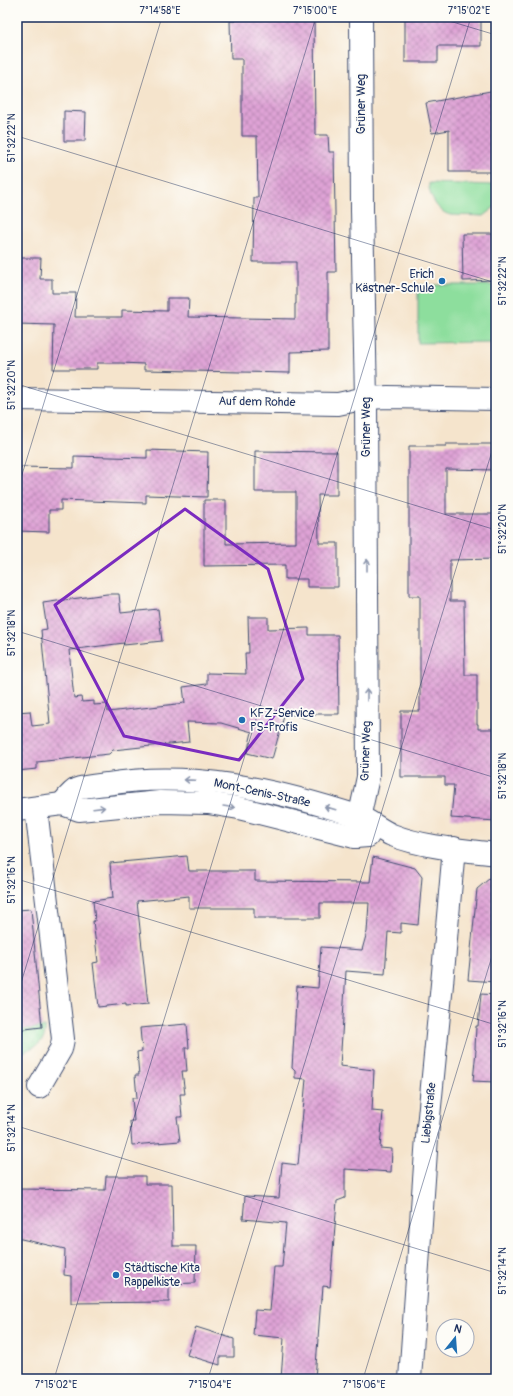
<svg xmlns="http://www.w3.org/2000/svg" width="513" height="1396" font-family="Pangolin,sans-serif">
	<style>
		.grass { fill: #8dde9d; stroke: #54867e }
		.park { fill: url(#park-dots); stroke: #54867e }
		.building { fill: url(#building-cross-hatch) }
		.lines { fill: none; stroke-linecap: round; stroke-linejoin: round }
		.street-casing { stroke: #3c4a6e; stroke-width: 24 }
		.street { stroke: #fff; stroke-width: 22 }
		.oneway { stroke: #8d97ae }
		.marked { fill: none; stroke: #7b2cbf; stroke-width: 3; stroke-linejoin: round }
		.ticks { fill: none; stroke: #1b2f5e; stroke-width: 1; stroke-opacity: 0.45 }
		.poi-dot { fill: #1f6fb2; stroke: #fdfcf7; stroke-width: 1.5 }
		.labels { text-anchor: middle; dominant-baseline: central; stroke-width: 3.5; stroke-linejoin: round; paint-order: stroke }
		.street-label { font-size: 12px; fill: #1b2f5e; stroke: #fdfcf7 }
		.poi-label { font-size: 12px; fill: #1b2f5e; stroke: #fdfcf7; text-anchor: start }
		.neatline { fill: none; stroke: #1b2f5e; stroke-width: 1.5 }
		.ticks-label { font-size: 10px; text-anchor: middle; fill: #1b2f5e }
	</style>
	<defs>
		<pattern id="park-dots" width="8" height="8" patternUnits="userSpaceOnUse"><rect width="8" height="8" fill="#8dde9d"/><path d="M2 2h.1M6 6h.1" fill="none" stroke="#79bf8a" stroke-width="1.8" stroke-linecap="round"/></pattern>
		<pattern id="building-cross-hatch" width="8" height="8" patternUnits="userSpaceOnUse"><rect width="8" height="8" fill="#dfa3d6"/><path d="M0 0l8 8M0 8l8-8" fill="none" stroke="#b485b1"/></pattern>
	</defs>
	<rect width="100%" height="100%" fill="#fdfcf7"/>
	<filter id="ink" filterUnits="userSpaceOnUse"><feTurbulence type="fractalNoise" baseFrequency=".025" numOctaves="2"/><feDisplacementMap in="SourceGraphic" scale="8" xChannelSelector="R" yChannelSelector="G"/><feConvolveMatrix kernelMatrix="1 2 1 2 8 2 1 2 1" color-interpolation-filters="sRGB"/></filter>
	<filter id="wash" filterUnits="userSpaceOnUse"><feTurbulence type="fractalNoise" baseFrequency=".012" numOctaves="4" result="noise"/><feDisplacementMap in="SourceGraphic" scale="16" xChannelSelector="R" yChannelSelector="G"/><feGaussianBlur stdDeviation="0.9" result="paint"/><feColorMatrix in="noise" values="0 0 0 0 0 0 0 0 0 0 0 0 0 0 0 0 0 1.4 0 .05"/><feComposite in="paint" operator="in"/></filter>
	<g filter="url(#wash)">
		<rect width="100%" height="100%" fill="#f5e4cc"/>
		<g class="grass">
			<path d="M429 183 496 185V206L483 216C473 215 461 216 451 215 438 213 428 195 429 183Z"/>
			<path d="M418 285H496V342L418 343Z"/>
		</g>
		<path class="park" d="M45 1027C47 1046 30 1047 17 1056V1030Z"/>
		<g id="blocks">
			<g class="building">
				<path d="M235 17H314L315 135H328L329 152H334L336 272H328V351L290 352V373L144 370V364L121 363H97V369H53L54 325 17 324V258H41L40 279H52V293H76L75 317H122V310L167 311V298H189L188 317 295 319V304H296V262H253L254 198H258L257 136H242V59H231L230 21H235Z"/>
				<path d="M405 17H481V46H438V62H405Z"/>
				<path d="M496 90V172H449V130L432 133 426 103Z"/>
				<path d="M64 111 86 112 85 141H64Z"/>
				<path d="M462 234H496V280L463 281Z"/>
				<path d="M446 444H492V446H496V470L446 469V514H496V559L450 560V601H464L465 675H477V724H478V729H496V821L451 818 454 785H445V777H401V711H420V596H409V446H446Z"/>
				<path d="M147 450 208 452 207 497 146 495V503L61 500V510H49V532L17 531V467L74 468V456L147 458Z"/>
				<path d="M255 451 337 452V495H318L319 543H338V587H307V579H285V565L204 566V500H226V544L296 543V492H255Z"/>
				<path d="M107 594H119L121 613 158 609 162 641 124 645V643L69 650 74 698 81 697 82 702 94 701V705L107 704 108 712 185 703 183 687 207 684V673L246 674 245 653H249L248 617H268V629L309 628V635H338L339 714H308L286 709 272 759 247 753 252 732 221 723 187 722 189 742 113 750 109 754 37 762V769L17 771V712L30 711 32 726 50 724 41 630 47 629 43 603Z"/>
				<path d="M187 856 189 871H255V881L370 882 373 857 415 868 422 877 418 925 401 923V933L388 932 385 974 346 971 340 1066 374 1070 372 1111 383 1112 380 1148 392 1149 391 1172 345 1169V1198L337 1201 330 1287 323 1286 322 1299 321 1298 315 1379H281L284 1338 253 1335 255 1310 270 1311 274 1267H282L286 1223 243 1219 245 1196 279 1198 282 1163 298 1165 306 1079 295 1078V1071L292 1068 297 986 318 988 321 947 362 950 367 932 369 903H320V918H254V908H189V896L137 901 148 1004 126 1006V1004L98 1007 93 963 98 962 93 921H95L93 901 113 898 110 863Z"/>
				<path d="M496 873V982L468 980 477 889Z"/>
				<path d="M31 909 42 1027 17 1030V910Z"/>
				<path d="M481 994 496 995V1066L495 1082 473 1081 476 1050 475 1049 476 1026H478Z"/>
				<path d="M187 1024 189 1048H185L187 1071H182L185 1094H180L182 1117H177L180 1141 132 1145 130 1121H134L132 1098H137L135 1075H139L137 1052 142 1051 140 1028Z"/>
				<path d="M106 1176H145V1184H172L173 1246H196L195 1283 169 1284V1302L71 1303V1276L64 1275 65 1249 17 1238V1189L105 1190Z"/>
				<path d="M196 1327 234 1339V1357H220V1365L187 1355Z"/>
			</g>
		</g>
	</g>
	<g filter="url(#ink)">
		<use href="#blocks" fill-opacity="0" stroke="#3c4a6e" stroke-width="1"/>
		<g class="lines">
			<g class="street-casing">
				<g id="street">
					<path d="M17 399 338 404 366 398 388 397 496 399"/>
					<path d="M62 804C66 799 72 791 77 789 84 786 99 785 107 784 191 770 277 790 357 816 369 820 380 830 392 835 422 847 463 850 496 854"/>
					<path d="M36 808 63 1039 61 1049 39 1087"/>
					<path d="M17 810 62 804 79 810 160 802 208 803 239 808 355 837 368 836"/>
					<path d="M355 837 368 777 366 398 362 210 361 17"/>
					<path d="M410 1379 427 1137 442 984 454 848"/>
				</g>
			</g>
			<use href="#street" class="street"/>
		</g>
		<defs><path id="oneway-shaft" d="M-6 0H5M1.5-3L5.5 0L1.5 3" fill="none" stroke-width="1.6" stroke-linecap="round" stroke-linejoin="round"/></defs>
		<g class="oneway">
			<use href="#oneway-shaft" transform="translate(367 565) rotate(-90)"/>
			<use href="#oneway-shaft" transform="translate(367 695) rotate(-90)"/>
			<use href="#oneway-shaft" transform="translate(190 780) rotate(-178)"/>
			<use href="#oneway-shaft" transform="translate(229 807) rotate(9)"/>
			<use href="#oneway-shaft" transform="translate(99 808) rotate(-7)"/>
			<use href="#oneway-shaft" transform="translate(330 808) rotate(-164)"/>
		</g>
	</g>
	<path class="marked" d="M185 509 268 569 303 679 239 760 124 736 55 605Z"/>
	<path class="ticks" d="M436 17 496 35M17 136 496 283M17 384 496 530M17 491 162 17M17 631 496 778M17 879 496 1025M17 996 316 17M17 1126 496 1273M17 1374 34 1379M54 1379 471 17M208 1379 496 438M363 1379 496 943"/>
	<g class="poi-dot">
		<circle cx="442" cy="281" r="4"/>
		<circle cx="242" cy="720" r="4"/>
		<circle cx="116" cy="1275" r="4"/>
	</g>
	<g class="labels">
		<g class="street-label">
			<text transform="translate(361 104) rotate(-90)">Grüner Weg</text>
			<text transform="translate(257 402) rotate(1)">Auf dem Rohde</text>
			<text transform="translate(366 427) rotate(-90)">Grüner Weg</text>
			<text transform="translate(366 751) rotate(-88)">Grüner Weg</text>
			<text transform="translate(262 793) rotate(12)">Mont-Cenis-Straße</text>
			<text transform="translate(429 1113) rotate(-84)">Liebigstraße</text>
		</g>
		<g class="poi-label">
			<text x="434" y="274" text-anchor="end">Erich<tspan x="434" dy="14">Kästner-Schule</tspan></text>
			<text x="250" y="713">KFZ-Service<tspan x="250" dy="14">PS-Profis</tspan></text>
			<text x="124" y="1268">Städtische Kita<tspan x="124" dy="14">Rappelkiste</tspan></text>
		</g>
	</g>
	<rect width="513" height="1396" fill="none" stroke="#fdfcf7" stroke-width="44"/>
	<g transform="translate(455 1338) rotate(17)"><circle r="19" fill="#fdfcf7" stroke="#a3aaba"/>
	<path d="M0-3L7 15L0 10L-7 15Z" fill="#1f6fb2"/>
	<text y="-6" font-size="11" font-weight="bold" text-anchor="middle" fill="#1b2f5e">N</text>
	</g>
	<rect x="22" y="22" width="469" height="1352" class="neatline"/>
	<g class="ticks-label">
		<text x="160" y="14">7°14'58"E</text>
		<text x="315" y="14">7°15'00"E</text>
		<text x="469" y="14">7°15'02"E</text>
		<text transform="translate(11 138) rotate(-90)" y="4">51°32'22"N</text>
		<text transform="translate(502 281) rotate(-90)" y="4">51°32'22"N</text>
		<text transform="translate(11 385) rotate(-90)" y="4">51°32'20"N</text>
		<text transform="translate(502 529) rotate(-90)" y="4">51°32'20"N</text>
		<text transform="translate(11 633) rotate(-90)" y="4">51°32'18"N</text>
		<text transform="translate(502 776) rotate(-90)" y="4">51°32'18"N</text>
		<text transform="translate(11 880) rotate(-90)" y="4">51°32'16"N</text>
		<text transform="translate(502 1024) rotate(-90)" y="4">51°32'16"N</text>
		<text transform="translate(11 1128) rotate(-90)" y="4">51°32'14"N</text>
		<text transform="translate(502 1271) rotate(-90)" y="4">51°32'14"N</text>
		<text x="56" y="1388">7°15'02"E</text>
		<text x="210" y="1388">7°15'04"E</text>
		<text x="364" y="1388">7°15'06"E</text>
	</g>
</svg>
